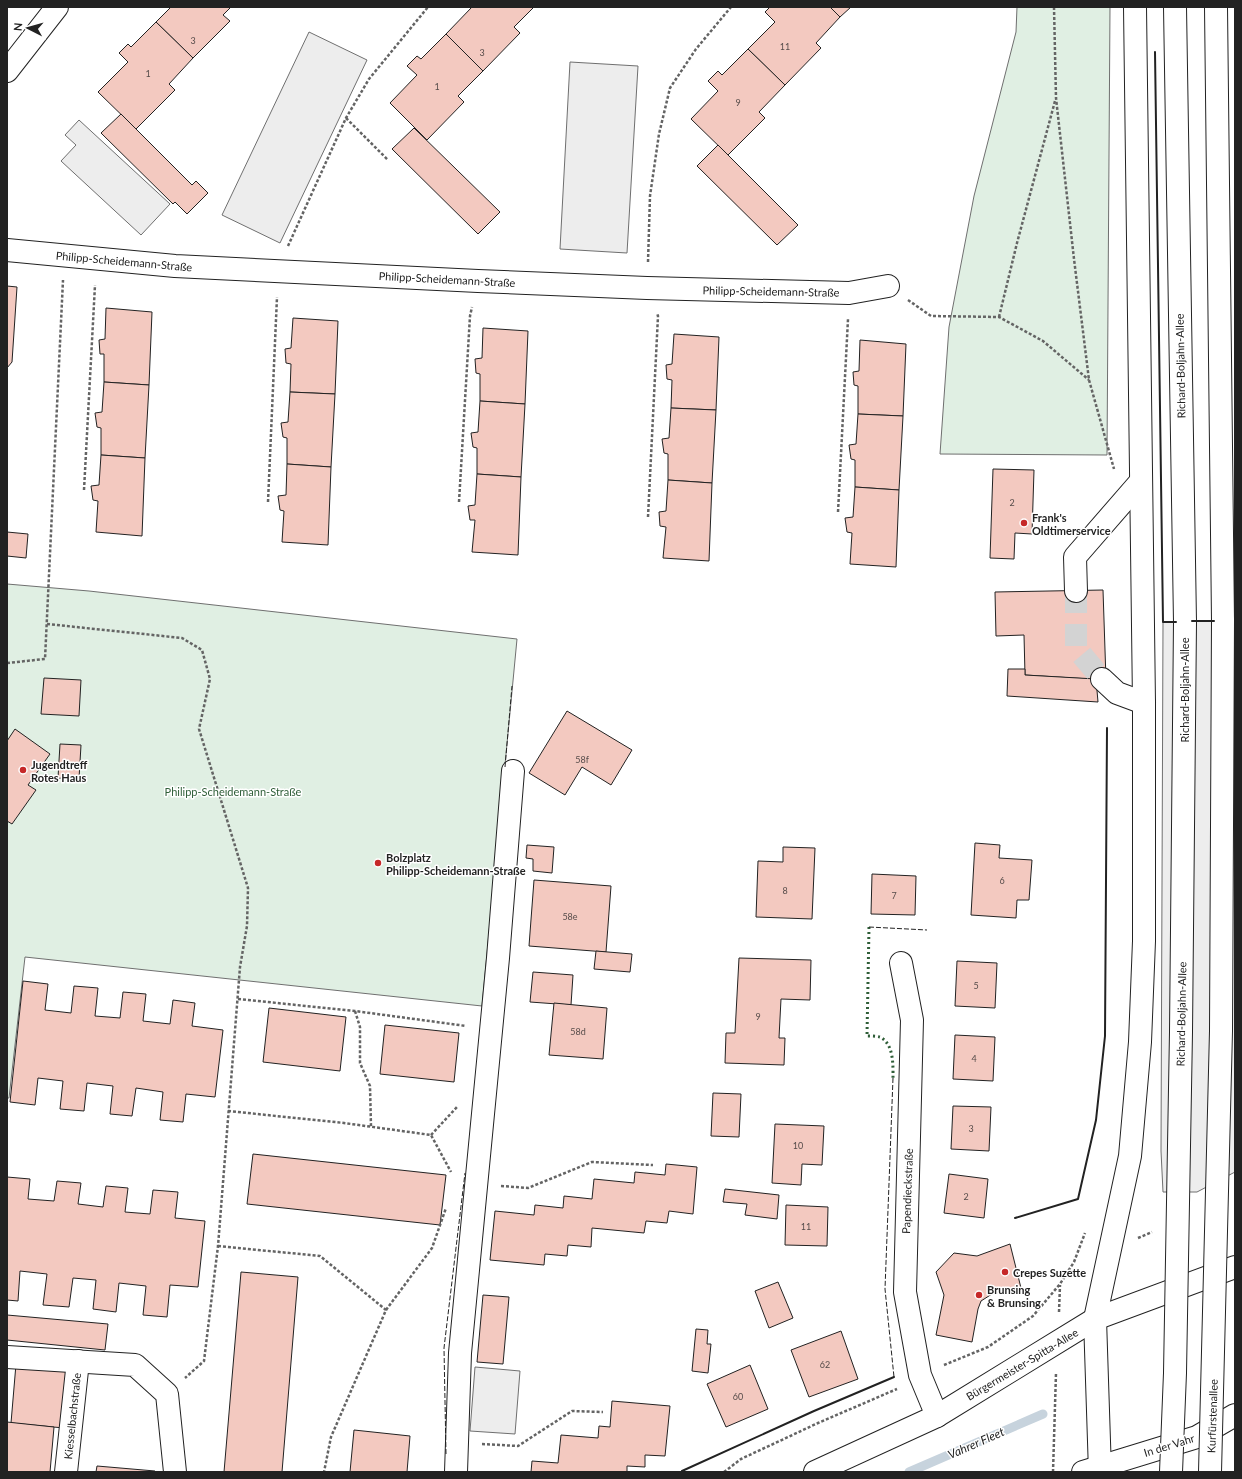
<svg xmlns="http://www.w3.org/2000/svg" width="1242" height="1479" font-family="Lato,sans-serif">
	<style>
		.green { fill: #e0efe3; stroke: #6f6f6f }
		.parking { fill: #ededed; stroke: #6f6f6f }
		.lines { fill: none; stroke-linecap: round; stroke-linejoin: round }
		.stream { stroke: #c7d3dd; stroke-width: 9 }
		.building { fill: #f3c9c0; stroke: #222 }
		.minor-tunnel { stroke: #d3d3d3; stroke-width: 22; stroke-dasharray: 22 11; stroke-linecap: butt }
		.minor-casing { stroke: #222; stroke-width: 24 }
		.major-casing { stroke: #222; stroke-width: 24 }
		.path { stroke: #646464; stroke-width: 2.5; stroke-dasharray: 3 2; stroke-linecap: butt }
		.minor { stroke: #fff; stroke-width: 22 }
		.major { stroke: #fff; stroke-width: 22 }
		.major-bridge-casing { stroke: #222; stroke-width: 24; stroke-linecap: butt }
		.major-bridge { stroke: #fff; stroke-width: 22 }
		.hedge { stroke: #2f5e38; stroke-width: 3; stroke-dasharray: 2 3; stroke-linecap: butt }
		.fence { stroke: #222; stroke-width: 1; stroke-dasharray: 5 2; stroke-linecap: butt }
		.wall { stroke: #222; stroke-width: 2 }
		.poi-dot { fill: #c62828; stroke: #fff; stroke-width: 1.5 }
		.labels { text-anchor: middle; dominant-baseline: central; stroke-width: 3; stroke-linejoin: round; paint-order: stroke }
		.number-label { font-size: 9px; fill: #564c4a }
		.street-label { font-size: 11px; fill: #222; stroke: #fff }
		.poi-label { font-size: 11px; font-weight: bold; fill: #222; stroke: #fff; text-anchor: start }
		.park-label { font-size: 11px; fill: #2f5e38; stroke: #fff }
		.water-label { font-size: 12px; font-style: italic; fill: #222; stroke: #fff }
	</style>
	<rect width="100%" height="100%" fill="#fff"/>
	<g class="green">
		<path d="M1017 7H1110L1107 455 940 454 949 327 974 196 1016 32Z"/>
		<path d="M7 584 89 591 517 639 482 1006 25 957 9 1098H7Z"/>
	</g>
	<g class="parking">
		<path d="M309 32 367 60 280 243 222 215Z"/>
		<path d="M570 62 638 66 627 253 560 249Z"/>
		<path d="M79 120 170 204 141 235 61 161 76 145 65 135Z"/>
		<path d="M1235 620V1172L1197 1192H1163L1161 1151 1163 622Z"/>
		<path d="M475 1367 520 1371 515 1434 470 1431Z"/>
	</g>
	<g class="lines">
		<path class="stream" d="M909 1472 1043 1414"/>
	</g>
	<g class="building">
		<path d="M171 7H231L223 15 230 21 193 58 156 22Z"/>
		<path d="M472 7H534L514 27 520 33 483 71 446 34Z"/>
		<path d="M770 7H830L840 17 816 43 821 48 785 85 748 49 775 22 765 12Z"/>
		<path d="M830 7H851L840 17Z"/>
		<path d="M156 22 193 58 169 84 175 90 136 129 98 92 128 62 119 53 128 44 131 47Z"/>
		<path d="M446 34 483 71 458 96 464 102 427 140 390 103 417 75 407 66 417 56 421 59Z"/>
		<path d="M748 49 785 85 759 112 765 118 728 155 691 119 718 91 708 81 718 71 722 75Z"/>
		<path d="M121 114 192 185 196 181 208 193 187 214 175 202 173 204 101 133Z"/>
		<path d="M414 128 500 212 478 234 392 149Z"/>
		<path d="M718 145 798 225 777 245 697 166Z"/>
		<path d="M7 286 17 287 12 362 7 368Z"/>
		<path d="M106 308 152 312 149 385 104 382V354H100L99 340 105 339Z"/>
		<path d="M293 318 338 321 335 394 290 392 291 364 286 363 285 349 291 348Z"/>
		<path d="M483 328 528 331 525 404 480 401V374L476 373 475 359 482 358Z"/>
		<path d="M674 334 719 337 716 410 671 408 672 380 667 379 666 365 672 364Z"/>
		<path d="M860 340 906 344 903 416 858 414V386L854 385 853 372 859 371Z"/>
		<path d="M104 382 149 385 145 458 101 455V428L97 427 95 413 102 412Z"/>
		<path d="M290 392 335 394 331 467 287 464V438L283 437 281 423 288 422Z"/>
		<path d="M480 401 525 404 521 477 477 474V448L473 447 471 433 478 432Z"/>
		<path d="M671 408 716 410 712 483 668 480V454L664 453 662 439 669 438Z"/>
		<path d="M858 414 903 416 899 490 855 487V460L851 459 849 445 856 444Z"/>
		<path d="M101 455 145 458 142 536 96 532 98 501 93 500 91 486 99 485Z"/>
		<path d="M287 464 331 467 328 545 282 542 284 511 280 510 278 496 286 495Z"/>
		<path d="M993 469 1034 470 1032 534 1015 533 1014 559 990 558Z"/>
		<path d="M477 474 521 477 518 555 472 552 475 520H470L468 506 475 505Z"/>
		<path d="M668 480 712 483 709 561 663 558 666 527 660 526 659 512 666 511Z"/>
		<path d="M855 487 899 490 896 567 850 564 852 533 847 532 845 518 853 517Z"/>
		<path d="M7 532 28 534 26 558 7 556Z"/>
		<path d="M1103 590 1106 680 1025 675 1024 635 996 636 995 592Z"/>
		<path d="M1008 669H1025V675L1096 679 1098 702 1007 696Z"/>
		<path d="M44 678 81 680 79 716 41 714Z"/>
		<path d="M567 711 632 750 611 785 582 767 565 795 529 773Z"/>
		<path d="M15 729 50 754 28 785 36 790 12 824 7 821V741Z"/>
		<path d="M60 744 81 745 79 779 58 778Z"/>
		<path d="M975 843 1000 845 999 858 1032 860 1029 900H1017L1016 918 971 915Z"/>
		<path d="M527 845 554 847 552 873 533 871V859L526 858Z"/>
		<path d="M783 847 815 848 812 919 756 917 758 861 783 862Z"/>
		<path d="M872 874 916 876 915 915 871 914Z"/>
		<path d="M534 880 611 886 606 952 529 946Z"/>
		<path d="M596 951 632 954 630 972 594 969Z"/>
		<path d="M739 958 811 960 810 1000 781 999 779 1038H785L784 1065 725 1063 726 1033H735Z"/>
		<path d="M957 961 997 963 995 1008 955 1006Z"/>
		<path d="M533 972 573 975 571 1005 530 1002Z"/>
		<path d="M23 981 48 984 45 1010 71 1013 74 986 98 988 95 1016 120 1018 123 992 146 994 143 1021 170 1024 173 1000 195 1003 192 1026 223 1030 215 1097 186 1094 183 1122 160 1120 163 1092 136 1088 132 1116 110 1114 113 1086 87 1083 84 1111 60 1109 63 1081 38 1078 35 1105 10 1102Z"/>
		<path d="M554 1003 607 1008 603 1059 549 1055Z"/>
		<path d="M269 1008 346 1017 340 1071 263 1062Z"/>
		<path d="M385 1025 459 1033 454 1082 380 1074Z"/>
		<path d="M955 1035 995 1037 993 1081 953 1079Z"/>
		<path d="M713 1093 741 1094 739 1137 711 1136Z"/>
		<path d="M953 1106 991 1107 989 1151 951 1149Z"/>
		<path d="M775 1124 824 1126 822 1165 802 1164 801 1185 772 1183Z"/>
		<path d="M253 1154 446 1175 440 1225 247 1204Z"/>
		<path d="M666 1164 697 1167 693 1214 669 1211 667 1223 646 1221 644 1233 592 1228 591 1247 568 1245 567 1256 545 1254 544 1265 490 1260 495 1211 534 1215 535 1205 563 1208 564 1196 592 1199 594 1179 634 1183 635 1172 665 1175Z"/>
		<path d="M949 1174 988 1179 984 1218 944 1213Z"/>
		<path d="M7 1177 30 1179 28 1199 54 1201 57 1181 81 1183 78 1204 103 1207 106 1186 128 1188 125 1212 150 1214 153 1190 178 1192 175 1218 205 1221 198 1287 170 1285 167 1317 143 1315 146 1286 119 1283 116 1312 93 1309 96 1280 73 1278 69 1307 43 1305 47 1274 20 1271 18 1301 7 1300Z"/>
		<path d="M725 1189 779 1195 777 1219 745 1215 747 1204 723 1202Z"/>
		<path d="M786 1205 828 1207 827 1246 785 1245Z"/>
		<path d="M1010 1244 1021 1288 992 1294 981 1301 978 1309 972 1342 936 1335 944 1295 936 1272 954 1253 977 1256Z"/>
		<path d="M241 1272 298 1277 282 1472H224Z"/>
		<path d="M778 1282 793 1318 769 1328 755 1291Z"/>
		<path d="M483 1295 509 1297 503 1364 477 1362Z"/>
		<path d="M7 1315 108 1324 105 1350 7 1340Z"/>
		<path d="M696 1329 708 1330 707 1344H711L708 1373 692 1371Z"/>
		<path d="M841 1331 858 1379 809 1397 791 1350Z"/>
		<path d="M16 1364 70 1370 64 1428 11 1423Z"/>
		<path d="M750 1365 768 1409 726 1427 707 1384Z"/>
		<path d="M612 1401 670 1406 665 1456 645 1455V1467L627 1466V1472H531L532 1461 558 1463 561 1435 598 1438 599 1426 610 1427Z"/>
		<path d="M7 1422 54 1427 50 1472H7Z"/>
		<path d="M354 1430 410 1436 407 1472H350Z"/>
		<path d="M97 1466 155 1471V1472H96Z"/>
	</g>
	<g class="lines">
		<path class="minor-tunnel" d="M1076 591V648L1102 679"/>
		<g class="minor-casing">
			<g id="minor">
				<path d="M7 71 57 7"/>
				<path d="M7 250 175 266 478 281 647 288 849 293 888 286"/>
				<path d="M1076 591 1075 557 1141 481"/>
				<path d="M1102 679 1117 693 1144 703"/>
				<path d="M901 963 912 1020 905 1292 920 1375 937 1416"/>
				<path d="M7 1357 135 1365 167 1394 175 1472"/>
				<path d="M66 1472 78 1361"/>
				<path d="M456 1472 460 1353 498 958 513 771"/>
			</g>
		</g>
		<g class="major-casing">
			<g id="major">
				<path d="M1175 7 1185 622"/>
				<path d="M1216 7 1223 621"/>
				<path d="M815 1472 937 1416 1095 1319 1235 1267"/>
				<path d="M1083 1472 1197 1437 1235 1415"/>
				<path d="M1100 1472 1095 1319 1130 1156 1140 1042 1144 941V703L1135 7"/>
			</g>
		</g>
		<g class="path">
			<path d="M1054 7 1056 98 1074 259 1089 380 1114 469"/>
			<path d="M346 118 388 160"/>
			<path d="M288 246 346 118 369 79 428 7"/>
			<path d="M648 262 650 196 659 134 670 88 696 49 731 7"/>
			<path d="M908 300 931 316 999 317 1043 341 1089 380"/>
			<path d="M999 317 1017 243 1055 101"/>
			<path d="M84 490 95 285"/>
			<path d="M268 502 277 297"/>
			<path d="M459 502 470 316 472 307"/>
			<path d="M838 512 848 319"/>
			<path d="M648 517 658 316 657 313"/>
			<path d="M47 624 182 638 202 650 210 679 199 729 248 888 247 926 240 967 218 1246 204 1361 185 1378"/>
			<path d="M7 663 45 659 63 280"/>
			<path d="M238 999 355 1011 466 1026"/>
			<path d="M355 1011 360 1027V1063L370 1086 371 1127"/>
			<path d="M228 1111 344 1123 431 1135 451 1172"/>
			<path d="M431 1135 457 1107"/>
			<path d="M501 1186 528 1188 592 1162 653 1165"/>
			<path d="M1138 1238 1152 1232"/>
			<path d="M218 1246 320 1256 386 1310 331 1437 324 1472"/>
			<path d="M386 1310 432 1248 446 1208"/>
			<path d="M1059 1312 1060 1285"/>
			<path d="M944 1365 988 1347 1033 1316 1060 1284 1074 1262 1085 1233"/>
			<path d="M482 1444 518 1446 572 1411 603 1412"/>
			<path d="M724 1472 741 1459 818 1423 897 1389"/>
			<path d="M1053 1472 1056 1373"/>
		</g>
		<use href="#minor" class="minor"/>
		<use href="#major" class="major"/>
		<g class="major-bridge-casing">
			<g id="major-bridge">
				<path d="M1171 1472 1175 1373 1181 1032 1185 622"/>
				<path d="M1210 1472 1221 1031 1223 621"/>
			</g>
		</g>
		<use href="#major-bridge" class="major-bridge"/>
		<path class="hedge" d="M869 927 867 1036C870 1036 876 1036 880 1037 894 1044 893 1065 893 1078"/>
		<g class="fence">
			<path d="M505 767 512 686"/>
			<path d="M869 927 927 930"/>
			<path d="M893 1078 885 1289 894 1377"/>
			<path d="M446 1454 444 1348 465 1173"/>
		</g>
		<g class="wall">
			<path d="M1155 52 1163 622H1176"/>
			<path d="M1192 621H1214"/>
			<path d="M1015 1218 1078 1199 1096 1120 1105 1036 1107 728"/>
			<path d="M682 1471 814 1411 894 1377"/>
		</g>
	</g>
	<g class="poi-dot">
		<circle cx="1024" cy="523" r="4"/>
		<circle cx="23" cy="770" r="4"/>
		<circle cx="378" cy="863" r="4"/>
		<circle cx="1005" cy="1272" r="4"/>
		<circle cx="979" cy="1295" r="4"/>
	</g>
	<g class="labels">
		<g class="number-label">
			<text x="193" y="40">3</text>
			<text x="785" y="46">11</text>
			<text x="482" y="52">3</text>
			<text x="148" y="73">1</text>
			<text x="437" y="86">1</text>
			<text x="738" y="102">9</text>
			<text x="1012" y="502">2</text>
			<text x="582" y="759">58f</text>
			<text x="1002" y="880">6</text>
			<text x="785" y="890">8</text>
			<text x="894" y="895">7</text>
			<text x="570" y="916">58e</text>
			<text x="976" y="985">5</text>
			<text x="758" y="1016">9</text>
			<text x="578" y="1031">58d</text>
			<text x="974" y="1058">4</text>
			<text x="971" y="1128">3</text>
			<text x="798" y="1145">10</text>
			<text x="966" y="1196">2</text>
			<text x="806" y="1226">11</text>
			<text x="825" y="1364">62</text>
			<text x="738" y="1396">60</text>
		</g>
		<g class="street-label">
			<text transform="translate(124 261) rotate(5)">Philipp-Scheidemann-Straße</text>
			<text transform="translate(447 279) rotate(3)">Philipp-Scheidemann-Straße</text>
			<text transform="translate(771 291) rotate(1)">Philipp-Scheidemann-Straße</text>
			<text transform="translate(1180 366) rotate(-91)">Richard-Boljahn-Allee</text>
			<text transform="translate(1184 690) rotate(-90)">Richard-Boljahn-Allee</text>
			<text transform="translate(1181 1014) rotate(-89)">Richard-Boljahn-Allee</text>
			<text transform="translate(907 1191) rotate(-88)">Papendieckstraße</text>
			<text transform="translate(1022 1364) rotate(-31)">Bürgermeister-Spitta-Allee</text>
			<text transform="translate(72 1416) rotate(-84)">Kiesselbachstraße</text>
			<text transform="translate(1212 1416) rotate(-88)">Kurfürstenallee</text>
			<text transform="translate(1169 1445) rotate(-17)">In der Vahr</text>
		</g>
		<g class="poi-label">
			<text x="1032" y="517">Frank's<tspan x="1032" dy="13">Oldtimerservice</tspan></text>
			<text x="31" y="764">Jugendtreff<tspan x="31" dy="13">Rotes Haus</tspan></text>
			<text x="386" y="857">Bolzplatz<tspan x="386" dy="13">Philipp-Scheidemann-Straße</tspan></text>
			<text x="1013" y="1272">Crepes Suzette</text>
			<text x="987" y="1289">Brunsing<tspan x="987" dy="13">&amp; Brunsing</tspan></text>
		</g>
		<g class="park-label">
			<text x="233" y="791">Philipp-Scheidemann-Straße</text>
		</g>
		<g class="water-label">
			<text transform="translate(976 1443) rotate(-24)">Vahrer Fleet</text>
		</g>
	</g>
	<rect width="1242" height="1479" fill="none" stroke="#222222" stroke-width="16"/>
	<g transform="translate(28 28) rotate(276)" stroke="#ffffff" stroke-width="3" paint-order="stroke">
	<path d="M0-3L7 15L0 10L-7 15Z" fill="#222222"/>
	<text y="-6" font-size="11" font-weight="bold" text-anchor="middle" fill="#222222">N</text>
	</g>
</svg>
